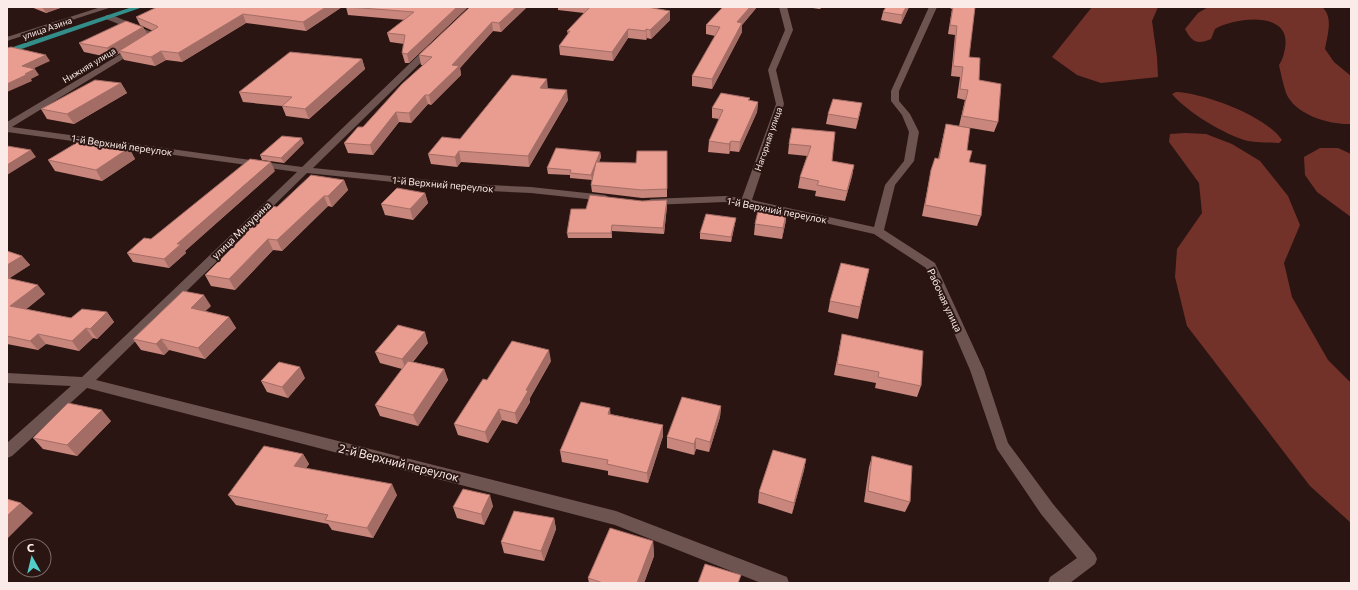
<svg xmlns="http://www.w3.org/2000/svg" width="1358" height="590" font-family="Commissioner,sans-serif">
	<style>
		.forest { fill: #733229 }
		.lines { fill: none; stroke-linecap: round; stroke-linejoin: round }
		.street { fill: #6d5450; fill-rule: evenodd }
		.primary { fill: #338e8a; fill-rule: evenodd }
		.wall { fill: #c8867c }
		.shaded-wall { fill: #a36d65 }
		.building { fill: #e99c90; stroke: #a36d65 }
		.labels { text-anchor: middle; dominant-baseline: central; stroke-width: 4; stroke-linejoin: round; paint-order: stroke }
		.far-street-label { font-size: 9px; fill: #faebe8; stroke: #2a1512 }
		.street-label { font-size: 10px; fill: #faebe8; stroke: #2a1512 }
		.near-street-label { font-size: 12px; fill: #faebe8; stroke: #2a1512 }
	</style>
	<rect width="100%" height="100%" fill="#2a1512"/>
	<g class="forest">
		<path d="M1092 7H1158L1152 21 1157 57 1158 77 1101 83 1077 75 1052 57Z"/>
		<path d="M1208 7H1322C1334 17 1327 36 1325 49L1334 62 1351 76V124C1330 125 1295 115 1286 93 1283 84 1281 74 1279 65 1283 59 1284 54 1285 48 1292 10 1235 17 1215 29L1211 39C1197 45 1192 42 1185 29L1198 13Z"/>
		<path d="M1176 92C1204 93 1266 116 1282 140L1279 143C1269 142 1258 143 1248 141 1225 135 1187 112 1172 94Z"/>
		<path d="M1185 133 1206 134 1232 144 1260 161 1288 196 1300 225 1284 263 1292 297 1328 360 1351 383V523L1310 486 1187 326 1175 277 1177 249 1202 213 1199 183 1169 142 1170 134Z"/>
		<path d="M1320 148H1338L1351 154V217L1317 192 1305 175 1304 157Z"/>
	</g>
	<g class="lines">
		<g class="street">
			<path d="M101 7H112L7 41V37Z"/>
			<path d="M779 7H787L793 30 776 70 784 104 752 200 874 227 885 185 904 161 909 132 902 115 891 101V91L929 7H937L899 91V101L910 114 919 132 914 161 895 185 884 230 935 263 984 370 1008 443 1053 504 1095 554 1097 559 1095 564 1070 583H1048L1050 577 1077 558 1041 514 997 449 970 370 926 268 874 234 746 205 725 202 651 205 646 202 651 199 725 196 742 198 776 104 768 70 785 30Z"/>
			<path d="M106 15H112L161 36 157 38H154L106 19Z"/>
			<path d="M134 46H140L141 48 12 127 302 167 428 46H431L435 48 434 50 313 168 469 184 531 187 605 195 610 198 605 201 531 193 469 190 307 173 96 380 616 511 787 577 789 583H761L615 525 87 388 12 456 7 458V443L71 386 7 383V373L82 377 297 172 7 132V122Z"/>
		</g>
		<path class="primary" d="M132 7H143L7 54V49Z"/>
	</g>
	<g class="wall">
		<path d="M31 7H63L46 13Z"/>
		<path d="M342 7 306 31 246 23 182 62 166 60 155 66 124 60 120 53 112 58 84 52 79 43 143 27 147 34 153 31 140 25 136 17Z"/>
		<path d="M346 7H468L409 63H405L402 53 404 44 390 42 387 33 405 20 348 15Z"/>
		<path d="M470 7H527L501 32 493 31 460 68 461 75 431 105 428 104 411 123 399 122 373 155 348 153 344 143 363 127 423 65H421L419 55Z"/>
		<path d="M558 7H647L670 20 651 39 647 38 646 40 628 38 613 61 560 55 559 46 568 34 567 31 584 13 558 10Z"/>
		<path d="M723 7H757L742 25V32L712 89 692 86V76L715 36 706 34V25Z"/>
		<path d="M805 7H822L820 9Z"/>
		<path d="M886 7H909L901 24 881 20 883 12Z"/>
		<path d="M950 7H975L969 57 979 80 998 122 994 132 959 126 965 100 957 98 960 77 951 76 955 35 948 34 952 9 950 8Z"/>
		<path d="M362 59 365 69 309 119 286 116 282 106 243 102 239 92Z"/>
		<path d="M121 83 127 93 74 124 47 119 41 109Z"/>
		<path d="M548 88 568 100 529 167 461 162 457 167 431 164 428 154 460 139Z"/>
		<path d="M750 98 749 101 758 102 757 112 739 152 730 151 729 154 708 152 709 141 719 119 712 118V108Z"/>
		<path d="M860 113 856 129 826 124 828 114Z"/>
		<path d="M946 124 967 150 981 216 977 226 922 216 929 181 931 170 938 159Z"/>
		<path d="M792 128 832 161 854 165 852 176 845 201 815 196 816 191 798 188 800 177 807 156 788 154 789 144Z"/>
		<path d="M304 143 284 163 262 160 260 155Z"/>
		<path d="M129 148 135 159 102 181 55 171 48 160Z"/>
		<path d="M667 151V197L642 198 592 192 591 185 593 177 592 180 570 178V175L548 174 547 168 600 152 601 157 599 162 636 163Z"/>
		<path d="M275 171 185 251 186 253 169 268 133 262 127 253 151 239Z"/>
		<path d="M344 180 348 190 332 207 328 206 282 251 273 250 235 290 211 286 205 275 243 237 241 234 277 207Z"/>
		<path d="M425 193 428 203 413 220 385 215 381 204Z"/>
		<path d="M667 200V206L664 234 612 231V238H568L567 233 586 209 642 201Z"/>
		<path d="M736 218 735 223 731 242 700 239V233Z"/>
		<path d="M786 220 782 239 754 235 755 224Z"/>
		<path d="M7 251 22 256 30 265 9 278 45 294 26 309 71 318 107 312 114 322 97 339 93 338 79 351 46 344 38 350 7 344Z"/>
		<path d="M869 269 858 319 828 312 830 301Z"/>
		<path d="M211 306 205 311 229 317 236 328 205 359 169 350 164 355 141 350 133 339Z"/>
		<path d="M842 334 921 386 917 397 875 388 876 383 834 375Z"/>
		<path d="M428 343 413 362 444 369 448 380 418 426 380 416 375 405 402 369 380 363 375 352Z"/>
		<path d="M551 361 530 398V402L517 424 502 420 488 443 458 435 454 424 487 380Z"/>
		<path d="M305 378 288 398 267 392 261 381Z"/>
		<path d="M721 406 720 417 709 452 696 449 694 455 667 448V437Z"/>
		<path d="M610 414 663 425V436L648 483 608 475V471L562 462 560 451Z"/>
		<path d="M111 421 77 456 43 449 33 438Z"/>
		<path d="M303 454 309 464 306 468 397 495 373 538 332 530 328 524 236 505 228 495Z"/>
		<path d="M872 456 910 502 905 512 864 502 869 467Z"/>
		<path d="M806 459 804 470 792 514 758 503 759 492Z"/>
		<path d="M493 506 484 525 457 518 453 507Z"/>
		<path d="M554 518 556 529 544 561 504 553 501 542Z"/>
		<path d="M653 541 654 556 644 583H589L588 578Z"/>
	</g>
	<g class="shaded-wall">
		<path d="M42 7H63L46 13Z"/>
		<path d="M326 7H342L306 31 303 22Z"/>
		<path d="M457 7H468L409 63 407 54Z"/>
		<path d="M516 7H527L501 32 499 23Z"/>
		<path d="M750 7H757L742 25V32L712 89V79L737 22Z"/>
		<path d="M906 7H909L901 24 902 15Z"/>
		<path d="M670 11V20L651 39 650 30Z"/>
		<path d="M243 14 246 23 182 62 178 53Z"/>
		<path d="M492 22 493 31 460 68 461 75 431 105 429 95 452 65Z"/>
		<path d="M143 27 148 36 119 51 120 53 112 58 107 48Z"/>
		<path d="M628 29V38L613 61 612 52Z"/>
		<path d="M646 29 647 38 646 40Z"/>
		<path d="M161 51 166 60 155 66 151 57Z"/>
		<path d="M46 55 50 61 26 72 22 66Z"/>
		<path d="M362 59 365 69 309 119 305 109Z"/>
		<path d="M35 69 39 75 31 79 32 81 7 92V84L25 74Z"/>
		<path d="M547 79 548 89 540 88Z"/>
		<path d="M121 83 127 93 74 124 67 114Z"/>
		<path d="M567 90 568 100 529 167 528 156Z"/>
		<path d="M425 95 428 104 411 123 409 113Z"/>
		<path d="M758 102 757 112 739 152 740 142Z"/>
		<path d="M862 103 860 113 856 129 858 119Z"/>
		<path d="M396 112 399 122 373 155 370 145Z"/>
		<path d="M302 138 304 143 284 163 281 158Z"/>
		<path d="M731 141 730 151 729 154V144Z"/>
		<path d="M129 148 135 159 102 181 96 170Z"/>
		<path d="M31 150 36 157 7 175V165Z"/>
		<path d="M459 151 461 162 457 167 455 157Z"/>
		<path d="M600 152 601 157 592 180 591 175Z"/>
		<path d="M271 162 275 171 185 251 186 253 169 268 164 259 177 244Z"/>
		<path d="M854 165 852 176 845 201 847 191Z"/>
		<path d="M344 180 348 190 332 207 328 196Z"/>
		<path d="M425 193 428 203 413 220 410 209Z"/>
		<path d="M324 196 328 206 282 251 277 240Z"/>
		<path d="M667 200V206L664 234 663 228Z"/>
		<path d="M787 210 786 220 782 239 783 228Z"/>
		<path d="M736 218 735 223 731 242V237Z"/>
		<path d="M612 225V238L611 233Z"/>
		<path d="M268 239 273 250 235 290 229 279Z"/>
		<path d="M22 256 30 265 7 280V265Z"/>
		<path d="M38 285 45 294 18 316 10 306Z"/>
		<path d="M204 295 211 306 197 319 191 308Z"/>
		<path d="M107 312 114 322 97 339 90 329Z"/>
		<path d="M229 317 236 328 205 359 198 348Z"/>
		<path d="M86 328 93 338 79 351 72 341Z"/>
		<path d="M425 332 428 343 406 370 402 359Z"/>
		<path d="M38 334 46 344 38 350 30 341Z"/>
		<path d="M161 339 169 350 164 355 156 344Z"/>
		<path d="M549 350 551 361 530 398V402L517 424 515 413 526 390Z"/>
		<path d="M300 367 305 378 288 398 282 387Z"/>
		<path d="M444 369 448 380 418 426 413 415Z"/>
		<path d="M721 406 720 417 709 452 710 442Z"/>
		<path d="M610 408 611 419 608 414Z"/>
		<path d="M499 409 502 420 488 443 485 432Z"/>
		<path d="M102 410 111 421 77 456 67 445Z"/>
		<path d="M663 425V436L648 483 647 473Z"/>
		<path d="M696 438V449L694 455V444Z"/>
		<path d="M303 454 309 464 301 476 294 466Z"/>
		<path d="M806 459 804 470 792 514 794 503Z"/>
		<path d="M392 484 397 495 373 538 367 528Z"/>
		<path d="M490 495 493 506 484 525 481 514Z"/>
		<path d="M21 503 33 513 7 539V516Z"/>
		<path d="M554 518 556 529 544 561 541 551Z"/>
		<path d="M653 541 654 556 644 583H637Z"/>
	</g>
	<g class="building">
		<path d="M157 7H326L303 22 243 14 178 53 161 51 151 57 119 51 158 27 157 26 136 17Z"/>
		<path d="M348 7H457L407 54 402 53 405 35 387 33 414 12Z"/>
		<path d="M470 7H516L499 23 492 22 452 65 459 66 429 95H425L409 113 396 112 370 145 344 143 358 127H363L402 84 432 57 419 55Z"/>
		<path d="M590 7H647L670 11 650 30 646 29V31L628 29 612 52 559 46 570 31H567Z"/>
		<path d="M723 7H750L737 22 742 23 712 79 692 76 720 27 706 25Z"/>
		<path d="M886 7H906L902 15 883 12Z"/>
		<path d="M953 7H975L969 57 980 58 979 80 1001 84 998 122 962 116 968 90 960 89 963 67 953 66 957 26 950 25Z"/>
		<path d="M126 21 143 27 107 48 79 43Z"/>
		<path d="M11 47 46 55 22 66 35 69 25 74H28L7 84V48Z"/>
		<path d="M290 52 362 59 305 109 282 106 292 97 239 92Z"/>
		<path d="M512 75 547 79 540 88 567 90 528 156 459 151 455 157 428 154 442 137 460 139Z"/>
		<path d="M95 80 121 83 67 114 41 109Z"/>
		<path d="M721 93 750 98 748 100 758 102 740 142 731 141 729 144 709 141 723 110 712 108Z"/>
		<path d="M833 99 862 103 858 119 828 114Z"/>
		<path d="M946 124 970 128 967 150 972 151 969 162 986 165 981 216 925 205 931 170 935 158 939 159Z"/>
		<path d="M792 128 835 132 832 161 854 165 847 191 817 185 819 181 800 177 811 146 789 144Z"/>
		<path d="M282 136 302 138 281 158 260 155Z"/>
		<path d="M83 139 129 148 96 170 48 160Z"/>
		<path d="M7 146 31 150 7 165Z"/>
		<path d="M556 148 600 152 591 175 570 173 571 170 547 168Z"/>
		<path d="M637 151H667V189L642 190 591 185 596 162 636 163Z"/>
		<path d="M250 159 271 162 177 244H181L164 259 127 253 144 238 151 239Z"/>
		<path d="M311 175 344 180 328 196H324L277 240 268 239 229 279 205 275 246 234H241L272 206 277 207Z"/>
		<path d="M397 188 425 193 410 209 381 204Z"/>
		<path d="M590 195 642 201 667 200 663 228 612 225 611 233H567L571 209H586Z"/>
		<path d="M759 206 787 210 783 228 755 224Z"/>
		<path d="M706 214 736 218 731 237 700 233Z"/>
		<path d="M7 251 22 256 7 265Z"/>
		<path d="M841 263 869 269 860 307 830 301Z"/>
		<path d="M7 278 38 285 10 306 71 318 82 309 107 312 90 329 86 328 72 341 38 334 30 341 7 336Z"/>
		<path d="M183 291 204 295 191 308 229 317 198 348 161 339 156 344 133 339Z"/>
		<path d="M398 325 425 332 402 359 375 352Z"/>
		<path d="M842 334 923 351 921 386 878 377 879 372 837 364Z"/>
		<path d="M512 341 549 350 526 390 528 391 515 413 499 409 485 432 454 424 483 379 487 380Z"/>
		<path d="M408 361 444 369 413 415 375 405Z"/>
		<path d="M279 362 300 367 282 387 261 381Z"/>
		<path d="M682 397 721 406 710 442 696 438 694 444 667 437Z"/>
		<path d="M581 402 610 408 608 414 663 425 647 473 607 464 608 460 560 451Z"/>
		<path d="M68 403 102 410 67 445 33 438Z"/>
		<path d="M264 446 303 454 294 466 392 484 367 528 325 520 328 515 228 495Z"/>
		<path d="M773 450 806 459 794 503 759 492Z"/>
		<path d="M872 456 912 466 910 502 868 491Z"/>
		<path d="M463 489 490 495 481 514 453 507Z"/>
		<path d="M7 499 21 503 7 516Z"/>
		<path d="M514 511 554 518 541 551 501 542Z"/>
		<path d="M610 528 653 541 637 583H603L588 578Z"/>
		<path d="M705 564 741 575 738 583H698Z"/>
	</g>
	<g class="labels">
		<g class="far-street-label">
			<text transform="translate(47 28) rotate(-19)">улица Азина</text>
			<text transform="translate(89 65) rotate(-31)">Нижняя улица</text>
			<text transform="translate(768 139) rotate(-71)">Нагорная улица</text>
		</g>
		<g class="street-label">
			<text transform="translate(122 145) rotate(8)">1-й Верхний переулок</text>
			<text transform="translate(443 184) rotate(5)">1-й Верхний переулок</text>
			<text transform="translate(777 210) rotate(11)">1-й Верхний переулок</text>
			<text transform="translate(241 230) rotate(-44)">улица Мичурина</text>
			<text transform="translate(945 300) rotate(65)">Рабочая улица</text>
		</g>
		<g class="near-street-label">
			<text transform="translate(399 462) rotate(14)">2-й Верхний переулок</text>
		</g>
	</g>
	<rect width="1358" height="590" fill="none" stroke="#faebe8" stroke-width="16"/>
	<g transform="translate(32 558) rotate(352)"><circle r="19" fill="#2a1512" stroke="#7d6b68"/>
	<path d="M0-3L7 15L0 10L-7 15Z" fill="#53cdc9"/>
	<text y="-6" font-size="11" font-weight="bold" text-anchor="middle" fill="#faebe8">С</text>
	</g>
</svg>
